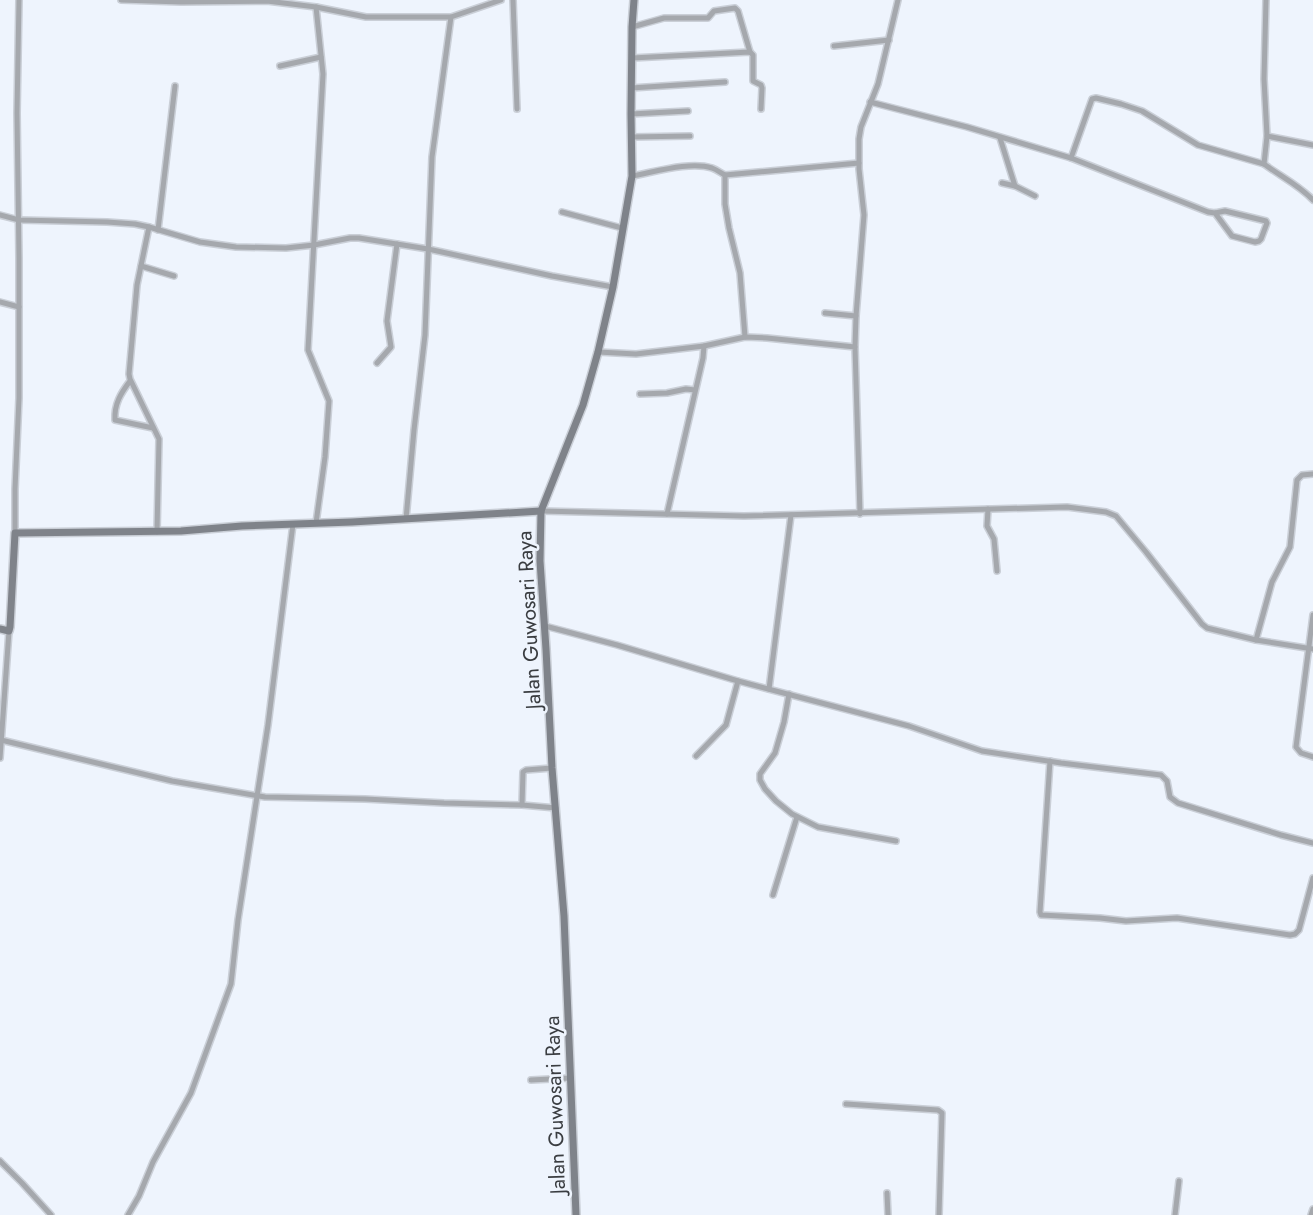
<svg xmlns="http://www.w3.org/2000/svg" width="1313" height="1215" font-family="Jost,sans-serif">
	<style>
		.lines { fill: none; stroke-linecap: round; stroke-linejoin: round }
		.street-casing { stroke: #cacfd7; stroke-width: 8 }
		.secondary-casing { stroke: #cacfd7; stroke-width: 10 }
		.street { stroke: #a5a8ad; stroke-width: 5 }
		.secondary { stroke: #7f838a; stroke-width: 7 }
		.labels { text-anchor: middle; dominant-baseline: central; stroke-width: 5; stroke-linejoin: round; paint-order: stroke }
		.street-label { font-size: 21px; fill: #3a3d41; stroke: #eef4fd }
	</style>
	<rect width="100%" height="100%" fill="#eef4fd"/>
	<g class="lines">
		<g class="street-casing">
			<g id="street">
				<path d="M121 0 181 2 267 1 316 7 366 17H451"/>
				<path d="M513 0 517 109"/>
				<path d="M1266 0 1264 79 1267 136 1313 145"/>
				<path d="M316 7 323 74 308 350 329 401 325 457 316 523"/>
				<path d="M632 27 664 18H708L714 11 735 8 738 11 750 52"/>
				<path d="M834 46 889 40"/>
				<path d="M632 58 750 52 753 55V81L761 85 762 88 761 109"/>
				<path d="M280 66 321 57"/>
				<path d="M631 88 725 82"/>
				<path d="M870 102 967 127 1071 158 1208 212 1215 213 1225 211 1266 221 1267 223 1261 239 1259 241 1255 242 1232 236 1215 213"/>
				<path d="M631 114 688 111"/>
				<path d="M1267 136 1264 164C1280 176 1299 185 1313 200"/>
				<path d="M631 137 690 136"/>
				<path d="M1000 138 1015 186"/>
				<path d="M1071 158 1092 99 1096 98 1121 104 1142 111 1198 145 1264 164"/>
				<path d="M725 175V204L729 228 740 273 745 337"/>
				<path d="M632 176C655 172 690 161 712 168 717 170 721 173 725 175L859 163"/>
				<path d="M1002 183 1015 186 1035 196"/>
				<path d="M562 212 622 228"/>
				<path d="M0 215 19 220 107 222 135 224 149 227 200 242 236 247 286 248 314 245 350 238H359L428 249 552 276 613 287"/>
				<path d="M149 227 137 285 129 374 130 379 159 439 157 532"/>
				<path d="M158 230 175 86"/>
				<path d="M141 266 174 276"/>
				<path d="M0 302 19 307"/>
				<path d="M825 313 856 316"/>
				<path d="M855 347 856 316 864 215 859 169V139L861 127 878 84 898 0"/>
				<path d="M598 352 636 354 704 346 745 337 767 338 855 347 860 514"/>
				<path d="M377 363 391 347 387 321 397 244"/>
				<path d="M130 381C121 393 114 404 115 420L153 428"/>
				<path d="M640 394 667 393 686 389 695 390"/>
				<path d="M988 509 987 526 994 539 997 571"/>
				<path d="M541 511 744 516 1067 507 1106 512 1116 516 1146 552 1202 624 1207 628 1256 640 1313 649"/>
				<path d="M667 514 703 358 704 346"/>
				<path d="M406 519 414 430 425 335 432 157 451 17 501 0"/>
				<path d="M15 533V489L19 398V258L17 113 19 0"/>
				<path d="M1313 615 1296 747 1301 753 1313 757"/>
				<path d="M545 626 617 645 738 681 909 726 982 751 1061 763 1161 775 1167 781 1170 797 1178 803 1281 835 1313 843"/>
				<path d="M1256 640 1272 582 1290 547 1297 480 1302 475 1313 474"/>
				<path d="M769 689 791 515"/>
				<path d="M789 694 784 722 775 753 760 774V780L765 789 776 801 792 814 818 827 896 841"/>
				<path d="M1 740 172 781 265 797 365 799 444 803 522 805 556 808"/>
				<path d="M696 756 726 725 738 681"/>
				<path d="M0 758 9 631"/>
				<path d="M1050 761 1040 912 1041 915 1100 918 1126 921 1177 918 1290 935 1295 934 1299 930 1313 878"/>
				<path d="M522 805 523 772 526 770 552 768"/>
				<path d="M773 895 797 817"/>
				<path d="M531 1080 570 1078"/>
				<path d="M846 1104 938 1110 942 1113 939 1215"/>
				<path d="M0 1161 22 1183 51 1215"/>
				<path d="M887 1193 888 1215"/>
				<path d="M128 1215 139 1196 153 1162 191 1093 231 984 238 920 268 725 293 524"/>
				<path d="M1175 1215 1179 1181"/>
				<path d="M1311 1215 1313 1209"/>
			</g>
		</g>
		<g class="secondary-casing">
			<g id="secondary">
				<path d="M0 629 9 631 10 627 15 533 181 531 242 526 352 522 541 511"/>
				<path d="M576 1215 564 916 552 768 546 649 540 561 541 511 583 405 598 352 613 287 632 176 631 114 632 27 634 0"/>
			</g>
		</g>
		<use href="#street" class="street"/>
		<use href="#secondary" class="secondary"/>
	</g>
	<g class="labels">
		<g class="street-label">
			<text transform="translate(529 620) rotate(-93)">Jalan Guwosari Raya</text>
			<text transform="translate(555 1105) rotate(-92)">Jalan Guwosari Raya</text>
		</g>
	</g>
</svg>
